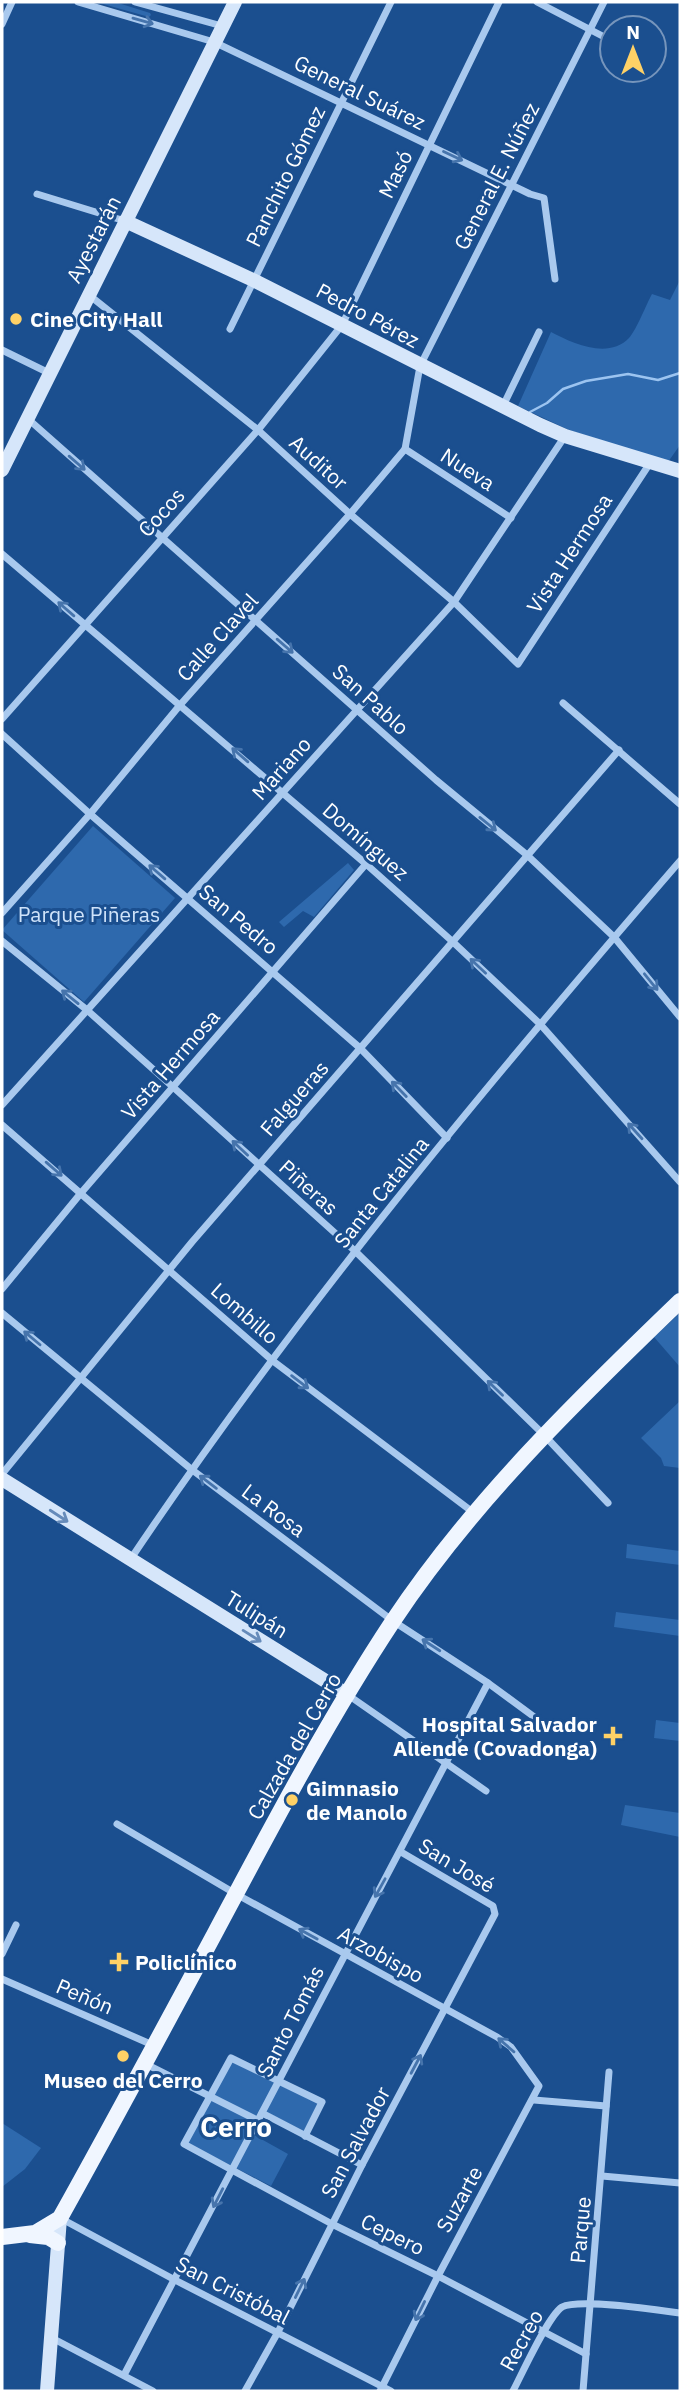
<svg xmlns="http://www.w3.org/2000/svg" width="682" height="2393" font-family="'IBM Plex Sans',sans-serif">
	<style>
		.green { fill: #2e69ad }
		.lines { fill: none; stroke-linecap: round; stroke-linejoin: round }
		.stream { stroke: #9cc4f0; stroke-width: 2.5 }
		.street { stroke: #a9c9ee; stroke-width: 7 }
		.secondary { stroke: #d6e6fa; stroke-width: 14 }
		.primary { stroke: #f0f6ff; stroke-width: 16 }
		.oneway { stroke: #4674ac }
		.oneway2 { stroke: #668bba }
		.poi-dot { fill: #ffd166; stroke: #1b4f8f; stroke-width: 2.5 }
		.labels { text-anchor: middle; dominant-baseline: central; stroke-width: 6; stroke-linejoin: round; paint-order: stroke }
		.street-label { font-size: 21px; fill: #fff; stroke: #1b4f8f }
		.poi-label { font-size: 21px; font-weight: bold; fill: #fff; stroke: #1b4f8f; text-anchor: start }
		.park-label { font-size: 21px; fill: #cfe3fa; stroke: #1b4f8f }
		.district-label { font-size: 28px; font-weight: bold; fill: #fff; stroke: #1b4f8f }
	</style>
	<rect width="100%" height="100%" fill="#1b4f8f"/>
	<g class="green">
		<path d="M96 2H115L150 13 151 15 149 17Z"/>
		<path d="M680 280V445L668 462 569 430 518 406 551 332C572 343 608 360 629 338 637 329 646 305 652 294L670 300Z"/>
		<path d="M93 826 175 898 84 1002 2 930Z"/>
		<path d="M348 863 354 870 314 917 303 911 284 927 279 922Z"/>
		<path d="M680 1313V1367L654 1337Z"/>
		<path d="M680 1401V1468L664 1466 661 1458 641 1438Z"/>
		<path d="M627 1544 680 1551V1565L626 1558Z"/>
		<path d="M616 1612 680 1620V1636L614 1627Z"/>
		<path d="M656 1720 680 1723V1741L654 1738Z"/>
		<path d="M625 1805 680 1813V1837L621 1825Z"/>
		<path d="M232 2062 319 2104 304 2131 266 2112 254 2135 288 2154 271 2186 187 2143Z"/>
		<path d="M2 2123 41 2148 25 2169 2 2187Z"/>
	</g>
	<g class="lines">
		<path class="stream" d="M530 412 547 403 563 389 586 381 628 374 658 380 680 373"/>
		<g class="street">
			<path d="M78 2 214 42 530 194 544 198 555 279"/>
			<path d="M135 2 222 26"/>
			<path d="M537 2 612 41"/>
			<path d="M2 24 12 2"/>
			<path d="M37 194 125 221"/>
			<path d="M89 295 258 430 350 514 454 602 518 664 650 463"/>
			<path d="M230 329 391 2"/>
			<path d="M2 350 49 373"/>
			<path d="M503 406 539 332"/>
			<path d="M27 418 436 780 527 855 614 937 680 1017"/>
			<path d="M405 449 511 518"/>
			<path d="M2 554 366 864 453 942 540 1024 680 1182"/>
			<path d="M563 703 680 804"/>
			<path d="M2 719 258 430 342 325 499 2"/>
			<path d="M2 734 90 814 360 1048 447 1138"/>
			<path d="M2 913 90 814 180 705 350 514 405 449 420 366 604 2"/>
			<path d="M2 941 87 1010 173 1087 355 1251 544 1435 608 1503"/>
			<path d="M2 1105 454 602 565 436"/>
			<path d="M2 1125 273 1361 474 1513"/>
			<path d="M2 1289 81 1193 366 864"/>
			<path d="M2 1313 191 1469 393 1621 488 1683 537 1719"/>
			<path d="M2 1474 192 1242 619 750"/>
			<path d="M130 1560C295 1314 486 1085 680 861"/>
			<path d="M348 1695 486 1791"/>
			<path d="M117 1824 236 1894 497 2037 511 2047 539 2086 438 2276 380 2391"/>
			<path d="M2 1954 16 1925"/>
			<path d="M2 1979 155 2046"/>
			<path d="M146 2064 259 2121"/>
			<path d="M534 2100 606 2106"/>
			<path d="M262 2113 362 2165"/>
			<path d="M305 2136 322 2102 231 2058 184 2144 332 2224 438 2276 586 2354"/>
			<path d="M602 2176 680 2183"/>
			<path d="M60 2218 175 2280 391 2391"/>
			<path d="M52 2338 153 2391"/>
			<path d="M124 2375 488 1683"/>
			<path d="M245 2391 278 2332 362 2165 495 1914 493 1906 401 1852"/>
			<path d="M513 2391C522 2374 548 2316 562 2307 579 2298 658 2310 680 2313"/>
			<path d="M583 2391 609 2072"/>
		</g>
		<g class="secondary">
			<path d="M125 221 253 280 540 425 565 436 680 471"/>
			<path d="M2 470 235 2"/>
			<path d="M2 1479 348 1695"/>
			<path d="M47 2391 60 2218"/>
		</g>
		<g class="primary">
			<path d="M30 2235 48 2237 58 2243"/>
			<path d="M2 2237 35 2233 60 2218C113 2123 164 2028 215 1933 271 1828 327 1721 393 1621 472 1502 577 1400 680 1301"/>
		</g>
	</g>
	<defs><path id="oneway-shaft" d="M-6 0H5M1.5-3L5.5 0L1.5 3" fill="none" stroke-width="1.6" stroke-linecap="round" stroke-linejoin="round" transform="scale(1.75)"/></defs>
	<g class="oneway">
		<use href="#oneway-shaft" transform="translate(143 21) rotate(16)"/>
		<use href="#oneway-shaft" transform="translate(453 156) rotate(25)"/>
		<use href="#oneway-shaft" transform="translate(77 463) rotate(41)"/>
		<use href="#oneway-shaft" transform="translate(66 609) rotate(-139)"/>
		<use href="#oneway-shaft" transform="translate(285 646) rotate(41)"/>
		<use href="#oneway-shaft" transform="translate(240 755) rotate(-139)"/>
		<use href="#oneway-shaft" transform="translate(488 824) rotate(39)"/>
		<use href="#oneway-shaft" transform="translate(157 872) rotate(-139)"/>
		<use href="#oneway-shaft" transform="translate(478 966) rotate(-137)"/>
		<use href="#oneway-shaft" transform="translate(651 982) rotate(51)"/>
		<use href="#oneway-shaft" transform="translate(70 997) rotate(-141)"/>
		<use href="#oneway-shaft" transform="translate(399 1089) rotate(-134)"/>
		<use href="#oneway-shaft" transform="translate(635 1131) rotate(-132)"/>
		<use href="#oneway-shaft" transform="translate(240 1148) rotate(-137)"/>
		<use href="#oneway-shaft" transform="translate(54 1169) rotate(41)"/>
		<use href="#oneway-shaft" transform="translate(32 1338) rotate(-140)"/>
		<use href="#oneway-shaft" transform="translate(300 1382) rotate(37)"/>
		<use href="#oneway-shaft" transform="translate(495 1388) rotate(-136)"/>
		<use href="#oneway-shaft" transform="translate(208 1482) rotate(-143)"/>
		<use href="#oneway-shaft" transform="translate(431 1645) rotate(-147)"/>
		<use href="#oneway-shaft" transform="translate(380 1888) rotate(119)"/>
		<use href="#oneway-shaft" transform="translate(308 1934) rotate(-151)"/>
		<use href="#oneway-shaft" transform="translate(506 2045) rotate(-139)"/>
		<use href="#oneway-shaft" transform="translate(416 2064) rotate(-62)"/>
		<use href="#oneway-shaft" transform="translate(218 2198) rotate(117)"/>
		<use href="#oneway-shaft" transform="translate(300 2288) rotate(-64)"/>
		<use href="#oneway-shaft" transform="translate(420 2311) rotate(116)"/>
	</g>
	<g class="oneway2">
		<use href="#oneway-shaft" transform="translate(59 1516) rotate(33)"/>
		<use href="#oneway-shaft" transform="translate(252 1636) rotate(32)"/>
	</g>
	<g class="poi-dot">
		<circle cx="16" cy="319" r="7"/>
		<path d="M609.5 1725.5h7v7h7v7h-7v7h-7v-7h-7v-7h7z"/>
		<circle cx="292" cy="1800" r="7"/>
		<path d="M115.5 1951.5h7v7h7v7h-7v7h-7v-7h-7v-7h7z"/>
		<circle cx="123" cy="2056" r="7"/>
	</g>
	<g class="labels">
		<g class="street-label">
			<text transform="translate(360 92) rotate(26)">General Suárez</text>
			<text transform="translate(395 174) rotate(-64)">Masó</text>
			<text transform="translate(285 176) rotate(-64)">Panchito Gómez</text>
			<text transform="translate(496 176) rotate(-63)">General E. Núñez</text>
			<text transform="translate(93 239) rotate(-63)">Ayestarán</text>
			<text transform="translate(368 315) rotate(28)">Pedro Pérez</text>
			<text transform="translate(319 462) rotate(42)">Auditor</text>
			<text transform="translate(468 469) rotate(33)">Nueva</text>
			<text transform="translate(161 512) rotate(-48)">Cocos</text>
			<text transform="translate(569 553) rotate(-57)">Vista Hermosa</text>
			<text transform="translate(217 637) rotate(-48)">Calle Clavel</text>
			<text transform="translate(371 699) rotate(42)">San Pablo</text>
			<text transform="translate(281 768) rotate(-48)">Mariano</text>
			<text transform="translate(366 841) rotate(41)">Domínguez</text>
			<text transform="translate(239 919) rotate(40)">San Pedro</text>
			<text transform="translate(170 1064) rotate(-49)">Vista Hermosa</text>
			<text transform="translate(294 1098) rotate(-49)">Falgueras</text>
			<text transform="translate(309 1187) rotate(42)">Piñeras</text>
			<text transform="translate(381 1192) rotate(-51)">Santa Catalina</text>
			<text transform="translate(245 1313) rotate(41)">Lombillo</text>
			<text transform="translate(274 1510) rotate(37)">La Rosa</text>
			<text transform="translate(257 1614) rotate(32)">Tulipán</text>
			<text transform="translate(294 1746) rotate(-60)">Calzada del Cerro</text>
			<text transform="translate(457 1865) rotate(31)">San José</text>
			<text transform="translate(381 1954) rotate(29)">Arzobispo</text>
			<text transform="translate(85 1996) rotate(23)">Peñón</text>
			<text transform="translate(290 2021) rotate(-63)">Santo Tomás</text>
			<text transform="translate(355 2142) rotate(-62)">San Salvador</text>
			<text transform="translate(459 2199) rotate(-61)">Suzarte</text>
			<text transform="translate(580 2230) rotate(-85)">Parque</text>
			<text transform="translate(393 2234) rotate(26)">Cepero</text>
			<text transform="translate(233 2290) rotate(27)">San Cristóbal</text>
			<text transform="translate(521 2340) rotate(-61)">Recreo</text>
		</g>
		<g class="poi-label">
			<text x="30" y="319">Cine City Hall</text>
			<text x="597" y="1724" text-anchor="end">Hospital Salvador<tspan x="597" dy="24">Allende (Covadonga)</tspan></text>
			<text x="306" y="1788">Gimnasio<tspan x="306" dy="24">de Manolo</tspan></text>
			<text x="135" y="1962">Policlínico</text>
			<text x="123" y="2080" text-anchor="middle">Museo del Cerro</text>
		</g>
		<g class="park-label">
			<text x="89" y="914">Parque Piñeras</text>
		</g>
		<g class="district-label">
			<text x="236" y="2126">Cerro</text>
		</g>
	</g>
	<rect width="682" height="2393" fill="none" stroke="#ffffff" stroke-width="7"/>
	<g transform="translate(633 49)"><circle r="33" fill="#1b4f8f" stroke="#7695bc" stroke-width="2"/>
	<path d="M0-5L12 26L0 18L-12 26Z" fill="#ffd166"/>
	<text y="-10" font-size="19" font-weight="bold" text-anchor="middle" fill="#ffffff">N</text>
	</g>
</svg>
